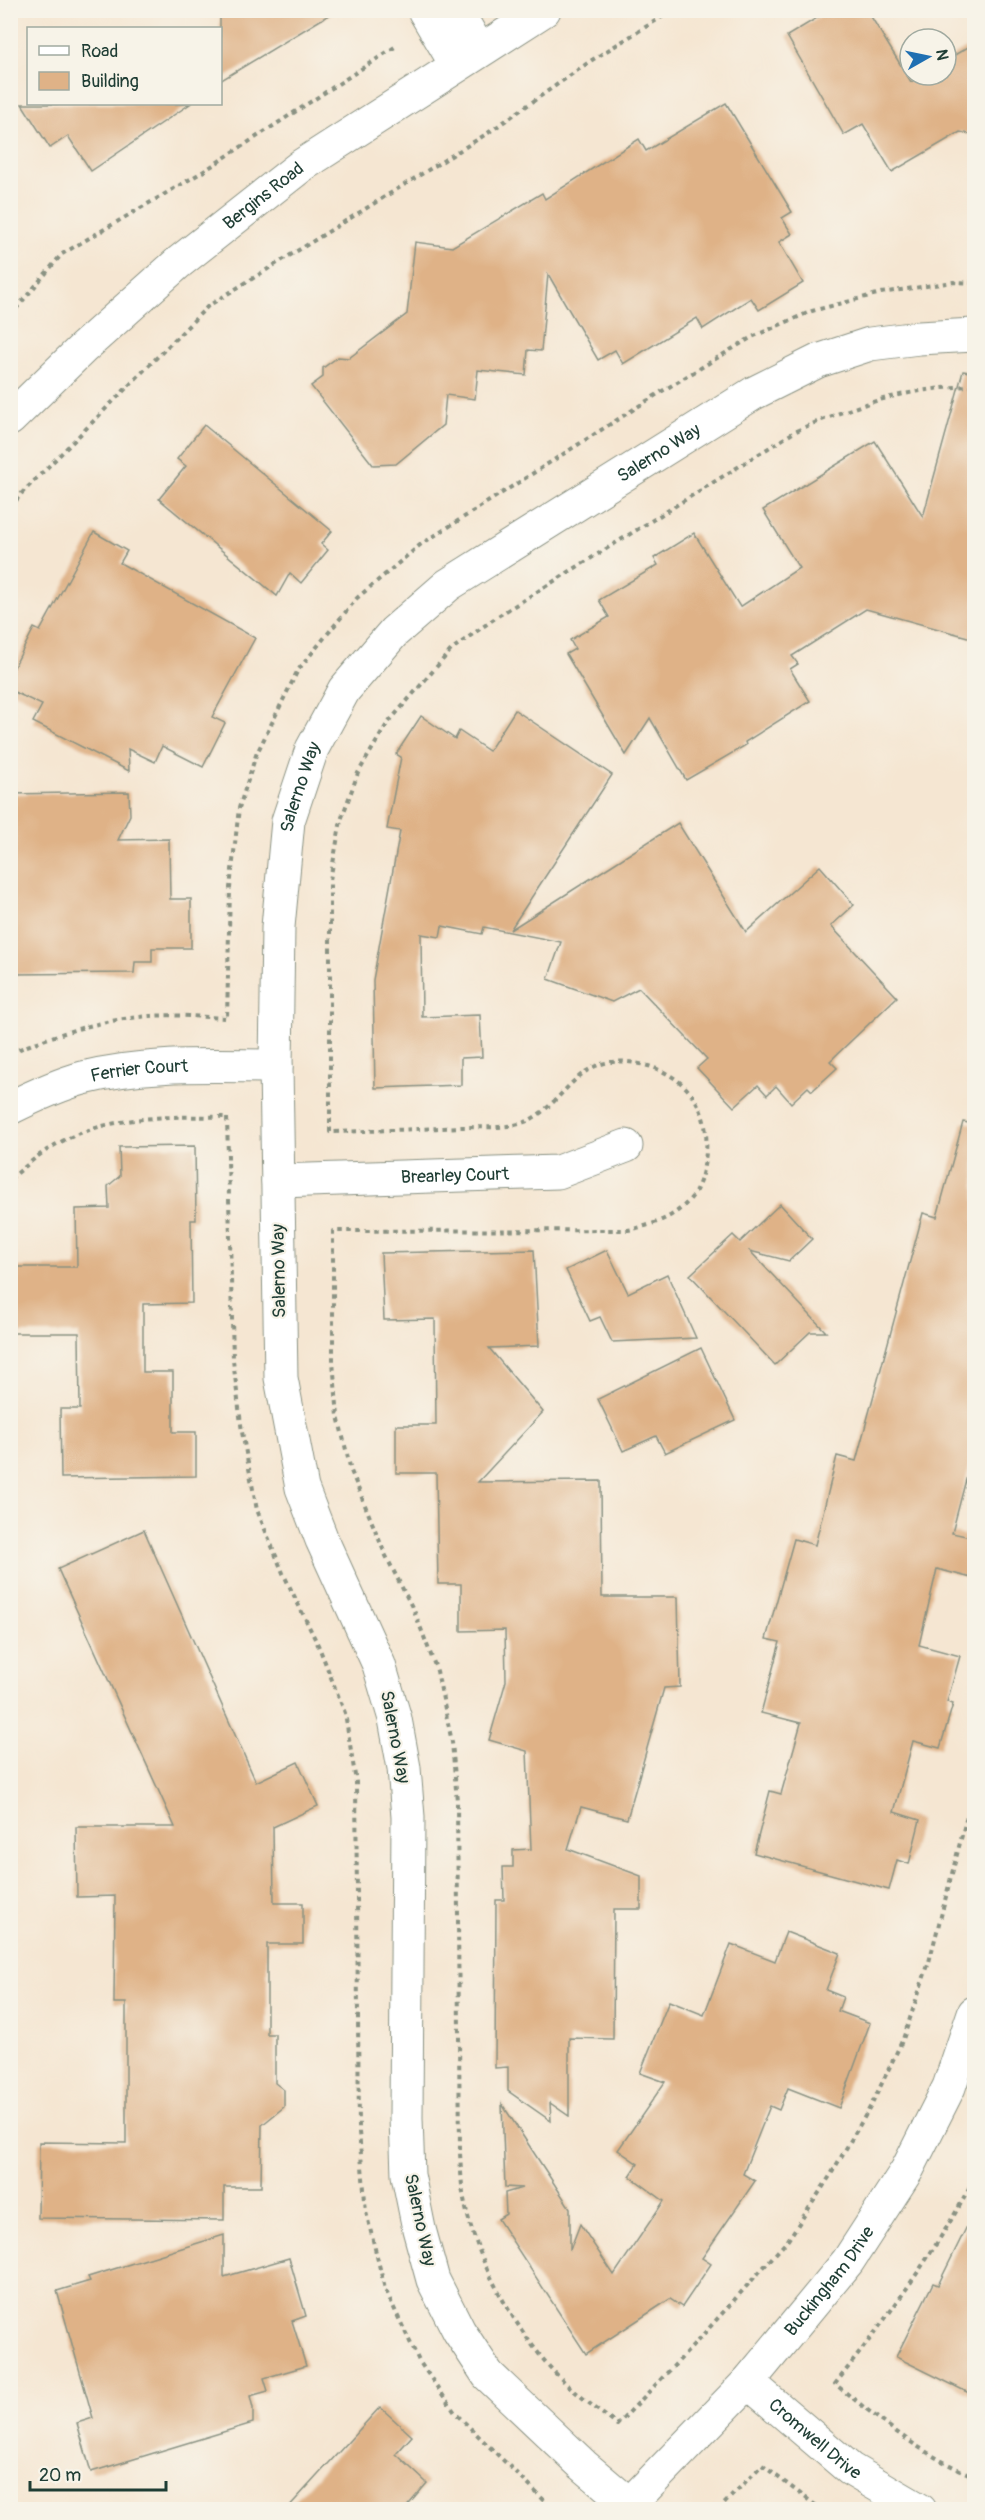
<svg xmlns="http://www.w3.org/2000/svg" width="985" height="2520" font-family="Pangolin,sans-serif">
	<style>
		.building { fill: #dfb287 }
		.lines { fill: none; stroke-linecap: round; stroke-linejoin: round }
		.minor-casing { stroke: #8a9283; stroke-width: 35 }
		.major-casing { stroke: #8a9283; stroke-width: 35 }
		.path { stroke: #8a9283; stroke-width: 4; stroke-dasharray: 4.5 4.5; stroke-linecap: butt }
		.minor { stroke: #fff; stroke-width: 33 }
		.major { stroke: #fff; stroke-width: 33 }
		.labels { text-anchor: middle; dominant-baseline: central; stroke-width: 4.5; stroke-linejoin: round; paint-order: stroke }
		.street-label { font-size: 18px; fill: #1f3d34; stroke: #f7f3e8 }
	</style>
	<rect width="100%" height="100%" fill="#f7f3e8"/>
	<filter id="ink" filterUnits="userSpaceOnUse"><feTurbulence type="fractalNoise" baseFrequency=".0167" numOctaves="2"/><feDisplacementMap in="SourceGraphic" scale="12" xChannelSelector="R" yChannelSelector="G"/><feConvolveMatrix kernelMatrix="1 2 1 2 8 2 1 2 1" color-interpolation-filters="sRGB"/></filter>
	<filter id="wash" filterUnits="userSpaceOnUse"><feTurbulence type="fractalNoise" baseFrequency=".008" numOctaves="4" result="noise"/><feDisplacementMap in="SourceGraphic" scale="24" xChannelSelector="R" yChannelSelector="G"/><feGaussianBlur stdDeviation="1.35" result="paint"/><feColorMatrix in="noise" values="0 0 0 0 0 0 0 0 0 0 0 0 0 0 0 0 0 1.4 0 .05"/><feComposite in="paint" operator="in"/></filter>
	<g filter="url(#wash)">
		<rect width="100%" height="100%" fill="#f5e6d2"/>
		<g id="blocks">
			<g class="building">
				<path d="M220 10H337L220 81Z"/>
				<path d="M830 10H867L911 82 923 75H946V60L975 43V135L960 132 892 172 863 124 844 135 787 36Z"/>
				<path d="M726 103 792 212 782 218 792 234 779 242 803 283 759 310 751 298 703 329 697 318 623 364 615 350 598 360 548 274 541 351 528 350 526 375 478 370 475 399 446 395 443 425 396 464 373 465 311 386 323 377V368L338 357 349 358 407 314 415 242 452 247 542 193 545 199 639 139 646 151Z"/>
				<path d="M22 104H190L91 171 68 136 50 148Z"/>
				<path d="M963 371 975 373V639L866 609 792 656 798 664 790 669 810 701 745 742 746 745 686 780 650 718 626 755 566 654 575 649 570 640 609 617 599 600 658 565 654 558 694 533 740 607 799 568 763 510 875 441 923 517Z"/>
				<path d="M204 425 332 531 321 544 328 550 301 583 290 573 277 596 159 499 186 466 177 459Z"/>
				<path d="M94 532 127 551 120 563 255 638 212 717 225 723 203 767 162 746 155 762 128 749 129 771 33 722 42 705 10 690V675L34 628 40 631Z"/>
				<path d="M515 710 612 775 510 930 678 823 746 932 820 866 854 905 831 926 897 997 830 1061 837 1068 812 1091 808 1087 791 1103 776 1086 767 1095 758 1085 734 1107 697 1068 707 1059 639 988 612 1002 548 979 561 942 484 927 482 934 442 926 440 937 421 934 422 1017 480 1015 482 1057 461 1058V1085L375 1088 373 980 400 831 387 829 401 757 396 754 421 716 455 739 459 731 489 751Z"/>
				<path d="M129 792 130 815 118 840 169 839 170 899H191V948H152V962H135L134 973 10 974V794Z"/>
				<path d="M963 1122 975 1124V1445L952 1533 975 1538V1579L937 1569 919 1645 960 1656 947 1702 953 1704 940 1748 913 1741 894 1812 920 1820 909 1864 897 1860 889 1890 754 1853 770 1791 781 1794 801 1723 761 1713 780 1642 766 1639 794 1539 815 1545 837 1456 856 1461 923 1213 937 1217Z"/>
				<path d="M195 1146 196 1220H191L192 1303 143 1304V1372H173V1432H196V1476L61 1478 60 1409H80L79 1333H12L11 1267H77L76 1209 109 1208 108 1186 120 1176 119 1147Z"/>
				<path d="M780 1204 812 1239 789 1261 750 1251 826 1332H810L775 1365 690 1275 733 1235 740 1242Z"/>
				<path d="M534 1250 539 1346 489 1348 543 1412 478 1482 601 1481 602 1597H678L680 1687 664 1688 627 1819 581 1807 568 1849 641 1876V1909H614L613 2039 569 2038V2116L550 2103 551 2121 508 2091V2067L495 2068 496 1900H504L503 1867H513V1850L531 1849 527 1751 489 1740 506 1681 505 1630 461 1631V1584H438L436 1473H396V1425H436L435 1319 384 1320 381 1253Z"/>
				<path d="M607 1250 628 1293 667 1274 696 1338 612 1342 600 1317 590 1321 566 1270Z"/>
				<path d="M701 1348 735 1420 665 1453 656 1436 623 1451 598 1399Z"/>
				<path d="M144 1530 256 1782 298 1762 318 1806 273 1827 274 1903H303V1944H267V2034H275V2083L284 2090V2107L262 2125 261 2187H224V2220L38 2218 39 2142 126 2143V2003H114L115 1896 77 1897 76 1827H175L58 1569Z"/>
				<path d="M786 1932 840 1953 826 1990 843 1997 838 2011 870 2023 839 2108 788 2088 779 2110 770 2106 743 2174 755 2181 702 2258 711 2264 682 2307 670 2299 586 2354 498 2219 506 2214 505 2193 522 2188 505 2187 502 2104 570 2208V2250L580 2224 614 2275 664 2201 630 2176 638 2164 618 2150 665 2082 640 2073 669 2001 704 2015 731 1944 775 1961Z"/>
				<path d="M975 2210V2396L896 2357 933 2283 938 2285Z"/>
				<path d="M224 2235V2277L289 2258 306 2316 292 2321 306 2366 264 2378 268 2391 250 2396 253 2408V2423L91 2472 77 2423 93 2418 57 2291 90 2281 88 2277Z"/>
				<path d="M380 2407 412 2436 396 2454 427 2483 404 2510H286Z"/>
			</g>
		</g>
	</g>
	<g filter="url(#ink)">
		<use href="#blocks" fill-opacity="0" stroke="#8a9283" stroke-width="1.5"/>
		<g class="lines">
			<g class="minor-casing">
				<g id="minor">
					<path d="M424 10 456 64"/>
					<path d="M456 10 479 50"/>
					<path id="s1" d="M10 1108C34 1096 57 1085 83 1078 144 1062 213 1066 276 1066"/>
					<path id="s2" d="M278 1181 558 1172 626 1146"/>
					<path id="s3" d="M748 2382 850 2469 920 2510"/>
					<path id="s4" d="M629 2504 583 2465 488 2375 459 2331 433 2280 419 2229 408 2175 406 2118 408 1817 404 1768 395 1719 379 1665 322 1540 302 1488 281 1378 276 1066 278 927 288 821 312 749 344 690 394 632 448 585 754 393 818 361 870 344 919 338 974 335"/>
					<path id="s5" d="M624 2510 748 2382 848 2261 907 2170 949 2087 974 2013"/>
				</g>
			</g>
			<g class="major-casing">
				<g id="major">
					<path id="s6" d="M10 419 83 348 178 263 301 166 544 10"/>
				</g>
			</g>
			<g class="path">
				<path d="M10 316 62 254 204 171 398 45"/>
				<path d="M974 386C907 388 857 404 796 431L498 616 452 649 387 724 358 773 341 820 330 880V1132C374 1131 418 1129 462 1127 481 1127 507 1129 525 1122 567 1104 575 1052 635 1063 687 1072 713 1109 705 1160 703 1172 699 1189 691 1198 675 1218 652 1225 628 1230L333 1231V1362L338 1416 351 1471 385 1554 415 1613 437 1671 452 1742 457 1801 460 2153C461 2168 461 2184 464 2199 475 2257 510 2320 548 2365 568 2388 593 2406 617 2425L692 2347 788 2240 830 2176 872 2104 903 2039 929 1962 974 1789"/>
				<path d="M10 508 22 493 208 306 488 133 592 60 673 10"/>
				<path d="M10 1053C55 1034 100 1020 149 1016 174 1014 202 1017 227 1018L230 888 239 808 256 755 298 670 357 598 420 545 664 390 752 337 812 311 881 293 953 282 974 283"/>
				<path d="M10 1179C23 1169 34 1158 47 1150 101 1115 165 1116 227 1117L233 1360 242 1432 257 1510 283 1573 319 1647 345 1713 356 1782 359 2132 366 2212 385 2289 419 2361 456 2414 550 2506 546 2510"/>
				<path d="M974 2180C935 2252 886 2320 835 2384 879 2419 921 2455 974 2476"/>
				<path d="M718 2510 762 2465 822 2510"/>
			</g>
			<use href="#minor" class="minor"/>
			<use href="#major" class="major"/>
		</g>
	</g>
	<g class="labels">
		<g class="street-label">
			<text stroke="none"><textPath href="#s6" startOffset="338">Bergins Road</textPath></text>
			<text stroke="none"><textPath href="#s4" startOffset="2325">Salerno Way</textPath></text>
			<text stroke="none"><textPath href="#s4" startOffset="1821">Salerno Way</textPath></text>
			<text stroke="none"><textPath href="#s1" startOffset="136">Ferrier Court</textPath></text>
			<text stroke="none"><textPath href="#s2" startOffset="177">Brearley Court</textPath></text>
			<text transform="translate(279 1271) rotate(-91)">Salerno Way</text>
			<text transform="translate(395 1737) rotate(79)">Salerno Way</text>
			<text transform="translate(420 2220) rotate(78)">Salerno Way</text>
			<text stroke="none"><textPath href="#s5" startOffset="308">Buckingham Drive</textPath></text>
			<text stroke="none"><textPath href="#s3" startOffset="88">Cromwell Drive</textPath></text>
		</g>
	</g>
	<rect width="985" height="2520" fill="none" stroke="#f7f3e8" stroke-width="36"/>
	<rect x="27" y="27" width="195" height="78" fill="#f7f3e8" stroke="#a1aaa0" stroke-width="1.5"/>
	<rect x="39" y="46" width="30" height="9" fill="#ffffff" stroke="#a1aaa0" stroke-width="1.5"/>
	<text x="81" y="57" font-size="18" fill="#1f3d34">Road</text>
	<rect x="39" y="72" width="30" height="18" fill="#dfb287" stroke="#a1aaa0" stroke-width="1.5"/>
	<text x="81" y="87" font-size="18" fill="#1f3d34">Building</text>
	<g transform="translate(928 57) rotate(81)"><circle r="28" fill="#f7f3e8" stroke="#a1aaa0" stroke-width="1.5"/>
	<path d="M0-4.5L10 22L0 15L-10 22Z" fill="#1f6fb2"/>
	<text y="-9" font-size="16" font-weight="bold" text-anchor="middle" fill="#1f3d34">N</text>
	</g>
	<path d="M30 2481v9h136v-9" fill="none" stroke="#1f3d34" stroke-width="3"/>
	<text x="39" y="2481" font-size="18" fill="#1f3d34" stroke="#f7f3e8" stroke-width="4.5" paint-order="stroke">20 m</text>
</svg>
